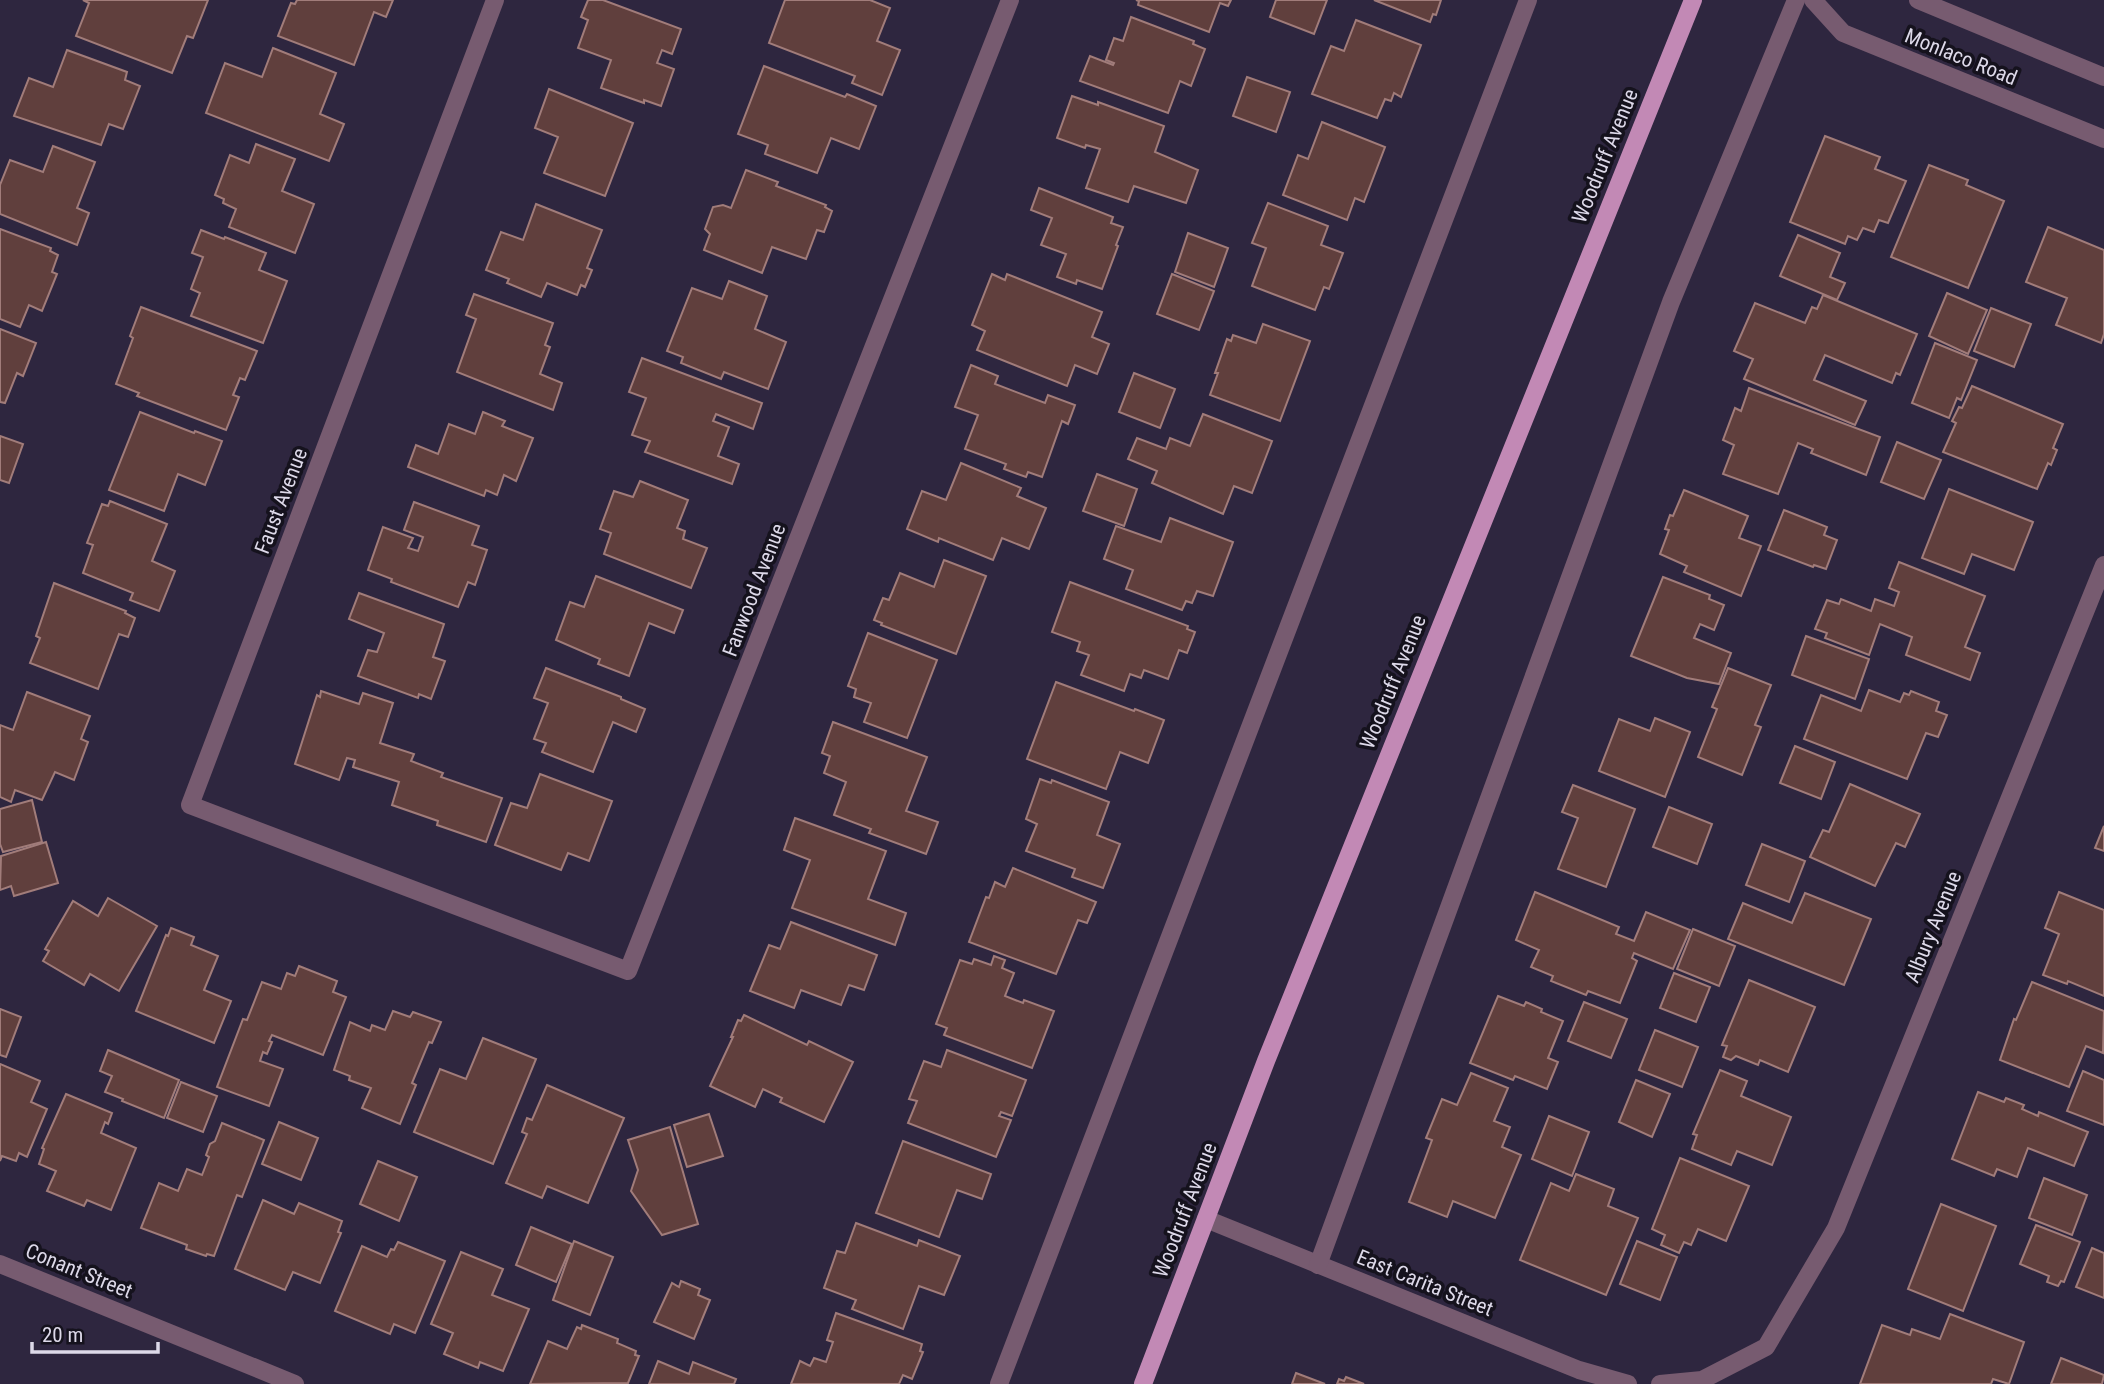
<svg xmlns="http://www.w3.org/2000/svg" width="2104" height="1384" font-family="'Roboto Condensed',sans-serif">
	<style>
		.building { fill: #603f3d; stroke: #a17c7a; stroke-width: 2 }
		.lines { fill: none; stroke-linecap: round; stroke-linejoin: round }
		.minor { stroke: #775b70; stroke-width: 18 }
		.major { stroke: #c289b5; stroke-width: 18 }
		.labels { text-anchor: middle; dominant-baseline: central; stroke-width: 7; stroke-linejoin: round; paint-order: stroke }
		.street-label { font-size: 21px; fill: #ddd9e9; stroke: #15121d }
	</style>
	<rect width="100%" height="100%" fill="#2e263f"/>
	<g class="building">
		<path d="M83 0H208L193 38 187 36 172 73 76 36 89 3Z"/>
		<path d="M297 0H393L386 17 374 12 354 65 278 36 291 3 295 4Z"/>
		<path d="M588 0H603L681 29 672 54 662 50 657 63 674 69 661 106 644 100V103L601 88 611 60 578 48 588 20 581 17Z"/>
		<path d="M785 0H870L890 8 877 41 900 50 882 95 852 83 855 76 769 43Z"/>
		<path d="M1136 0H1231L1228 6 1220 3 1209 32 1138 5 1139 1Z"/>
		<path d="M1276 0H1327L1314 34 1270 17Z"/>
		<path d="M1374 0H1441L1436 15 1433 14 1430 22Z"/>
		<path d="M1131 17 1194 41 1193 44 1205 49 1191 86 1180 81 1168 113 1080 81 1090 56 1113 65 1114 63 1106 60 1114 38 1123 41Z"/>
		<path d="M1356 20 1421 45 1401 97 1394 93 1391 101 1385 99 1377 118 1312 94 1331 46 1344 51Z"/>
		<path d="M273 48 336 73 320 114 344 124 329 161 206 113 225 63 262 77Z"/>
		<path d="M67 50 127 72 125 80 140 86 123 129 109 124 101 145 14 116 29 78 53 87Z"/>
		<path d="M764 66 845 97 847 94 876 106 859 149 831 138 817 173 765 154 768 145 738 134Z"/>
		<path d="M1247 77 1290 92 1276 132 1233 116Z"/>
		<path d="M549 89 633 123 605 196 544 173 558 137 535 128Z"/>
		<path d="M1072 96 1098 105V102L1164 126 1155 152 1198 170 1186 203 1134 186 1128 202 1086 188 1100 149 1086 145 1085 148 1057 138Z"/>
		<path d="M1322 122 1385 147 1364 202 1355 198 1347 220 1283 195 1298 155 1308 159Z"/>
		<path d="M1825 136 1880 157 1875 169 1906 181 1888 223 1879 220 1874 232 1863 228 1857 240 1848 236 1845 244 1790 222Z"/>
		<path d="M256 144 295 159 282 191 314 204 295 253 229 227 236 209 223 203 224 199 215 195 230 155 249 163Z"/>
		<path d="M53 146 95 162 77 208 89 213 77 245 0 214V185L10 160 43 172Z"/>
		<path d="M1929 165 1968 180 1966 185 2004 201 1968 288 1891 257Z"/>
		<path d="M746 170 778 182 776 186 826 205 825 207 832 211 824 232 817 230 806 259 772 247 762 273 704 250 710 234 705 229 713 207 723 205 731 208Z"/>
		<path d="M1039 188 1113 217 1111 223 1123 227 1116 245 1118 246 1102 289 1077 280 1076 284 1057 277 1066 254 1041 245 1052 218 1031 210Z"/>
		<path d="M1268 203 1328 226 1321 245 1343 253 1329 289 1324 287 1315 310 1252 286 1266 248 1252 243Z"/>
		<path d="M536 204 602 230 587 268 592 270 585 287 581 285 577 295 547 283 541 297 507 283 509 279 486 270 501 232 523 240Z"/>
		<path d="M2048 227 2104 250V334L2101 343 2056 325 2067 298 2026 282Z"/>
		<path d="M0 229 51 248 50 251 58 255 52 272 57 274 42 311 29 305 20 327 0 319Z"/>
		<path d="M201 230 224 239 225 237 266 253 259 270 287 281 263 343 191 316 200 293 191 289 203 257 192 253Z"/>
		<path d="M1188 233 1228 248 1214 287 1175 272Z"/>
		<path d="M1798 235 1840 253 1830 277 1845 283 1837 300 1780 276Z"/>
		<path d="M992 274 1005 280 1007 274 1102 312 1092 337 1109 344 1097 374 1075 365 1067 386 977 350 985 331 972 325Z"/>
		<path d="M1172 274 1214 291 1199 330 1157 314Z"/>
		<path d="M729 281 767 296 755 329 786 342 768 389 724 372 721 379 681 363 683 357 667 351 692 288 722 299Z"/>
		<path d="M1947 293 1987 310 1968 354 1929 336Z"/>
		<path d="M474 294 553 323 545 345 550 347 540 374 562 383 553 410 457 372 476 319 466 315Z"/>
		<path d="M1823 295 1917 334 1900 375 1896 373 1892 383 1825 355 1814 380 1866 401 1855 425 1744 379 1753 359 1734 351 1755 303 1805 323 1812 307 1817 309Z"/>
		<path d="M141 307 257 351 245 380 240 378 233 395 239 397 226 430 137 396 139 393 116 384 133 338 130 336Z"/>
		<path d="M1991 308 2031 324 2014 367 1974 351Z"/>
		<path d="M1263 324 1310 341 1280 421 1210 395 1218 373H1215L1227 339 1231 341 1233 335 1256 343Z"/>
		<path d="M0 329 36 343 23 376 17 373 5 403 0 402Z"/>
		<path d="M1935 343 1977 360 1961 400 1957 398 1949 418 1912 403Z"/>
		<path d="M642 358 762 403 753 429 716 414 713 421 729 427 718 456 739 464 732 484 645 452 650 441 632 435 646 398 629 392Z"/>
		<path d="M971 365 998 376 995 384 1045 403 1048 395 1075 405 1068 424 1062 421 1042 477 1028 472 1026 477 1004 469 1006 464 965 449 978 415 955 407Z"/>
		<path d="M1134 373 1175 389 1160 428 1119 412Z"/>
		<path d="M1972 386 2063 424 2053 448 2057 450 2051 465 2048 463 2037 489 1943 452 1956 423 1952 421 1959 407 1962 408Z"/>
		<path d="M1749 388 1880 437 1866 475 1811 453 1813 449 1798 443 1778 494 1723 474 1734 445 1723 440 1735 408 1741 411Z"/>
		<path d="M140 412 194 433 195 431 222 441 205 485 178 474 164 511 109 490Z"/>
		<path d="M483 412 505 421 502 426 533 438 516 481 504 475 497 495 486 490 484 496 408 467 416 445 438 454 449 424 475 434Z"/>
		<path d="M1203 414 1272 441 1252 493 1234 486 1223 514 1152 483 1157 471 1128 459 1137 438 1166 449 1170 438 1190 446Z"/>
		<path d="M0 436 23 444 9 483 0 480Z"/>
		<path d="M1897 442 1941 460 1924 499 1881 482Z"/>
		<path d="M961 463 1021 488 1017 496 1046 508 1029 549 1002 538 993 560 939 538 938 542 907 529 922 491 946 500Z"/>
		<path d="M1097 474 1137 489 1124 526 1083 511Z"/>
		<path d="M640 481 688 500 677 528 685 531 683 539 707 548 691 588 604 554 611 533 600 529 614 491 633 497Z"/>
		<path d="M1949 489 2033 522 2014 570 1972 554 1964 574 1922 558Z"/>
		<path d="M1684 490 1748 516 1739 538 1761 546 1741 596 1684 572 1687 566 1660 554 1669 530 1665 529 1670 515 1673 516Z"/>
		<path d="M110 501 167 524 152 561 175 571 159 611 130 600 133 593 83 573 93 545 87 543 102 504 108 506Z"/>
		<path d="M414 502 479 526 472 545 487 550 475 585 468 582 458 607 391 582 392 579 368 570 383 527 413 538 408 548 418 551 423 537 404 530Z"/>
		<path d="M1784 510 1827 527 1824 535 1837 540 1826 569 1814 565 1813 567 1768 550Z"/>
		<path d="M1170 518 1233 542 1213 596 1197 591 1192 603 1186 601 1182 610 1126 589 1133 570 1104 559 1116 526 1161 542Z"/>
		<path d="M944 560 986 576 956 654 881 625 882 623 874 620 883 598 889 600 900 573 934 587Z"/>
		<path d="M1899 562 1985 596 1965 647 1980 653 1970 680 1906 655 1912 637 1880 624 1869 655 1825 638 1827 633 1815 629 1827 600 1839 604 1841 599 1871 611 1875 599 1894 606 1899 592 1889 588Z"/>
		<path d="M596 576 683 610 674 633 649 623 629 676 598 664 600 659 556 640 570 602 584 607Z"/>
		<path d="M1663 577 1710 595 1709 599 1724 605 1714 630 1700 624 1694 638 1731 653 1719 684 1687 678 1631 656Z"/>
		<path d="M1070 582 1188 626 1187 629 1195 632 1187 653 1179 650 1168 679 1144 670 1141 678 1130 674 1124 691 1081 675 1089 655 1077 651 1080 642 1052 632Z"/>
		<path d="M54 583 126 611 125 613 135 618 128 637 119 634 98 689 30 663 40 638 36 636Z"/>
		<path d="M359 593 444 624 433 657 445 661 431 699 419 694 418 698 358 676 368 650 377 652 384 633 349 619Z"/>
		<path d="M868 633 937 660 907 738 864 722 871 703 854 697 856 689 848 686Z"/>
		<path d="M1806 636 1869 659 1855 699 1792 675Z"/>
		<path d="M546 668 621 697V699L645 709 636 732 613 722 593 772 542 752 546 743 534 739 548 703 534 698Z"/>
		<path d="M1728 668 1771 685 1755 725 1761 727 1742 775 1698 757 1717 709 1712 707Z"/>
		<path d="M1056 682 1134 711 1135 709 1164 720 1148 763 1120 752 1106 789 1027 759Z"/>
		<path d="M1869 690 1900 702 1904 693 1909 695 1911 691 1939 702 1936 711 1947 715 1938 737 1926 733 1907 779 1804 739 1821 695 1861 711Z"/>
		<path d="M321 691 359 704 363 693 393 703 380 743 414 754 411 761 443 773 441 777 502 798 486 842 437 825 438 821 392 805 399 782 353 767 355 760 347 758 339 780 295 764 317 695 320 697Z"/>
		<path d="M27 692 90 716 81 739 88 742 74 780 55 772 42 800 15 790 11 802 0 797V725L13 730Z"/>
		<path d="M1655 718 1690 732 1665 797 1599 771 1619 719 1650 731Z"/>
		<path d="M833 722 927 757 906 811 938 822 926 854 869 833 871 829 834 815 846 782 824 773 830 756 822 753Z"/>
		<path d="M1795 746 1835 762 1821 799 1780 783Z"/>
		<path d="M540 774 612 801 589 861 568 853 561 870 495 845 511 803 527 808Z"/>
		<path d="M1040 779 1051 783 1052 780 1109 802 1097 835 1120 844 1103 888 1072 877 1075 869 1026 851 1037 824 1026 819Z"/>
		<path d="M1850 784 1920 814 1905 847 1896 843 1875 886 1810 857 1823 830 1829 832Z"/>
		<path d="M1573 785 1635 809 1606 887 1558 869 1578 818 1562 812Z"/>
		<path d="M32 800 42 842 3 852 0 844V809Z"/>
		<path d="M1669 807 1712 824 1697 864 1653 847Z"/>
		<path d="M795 818 886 851 868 899 906 913 895 945 792 908 810 860 784 850Z"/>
		<path d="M2104 826V851L2095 848Z"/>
		<path d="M46 842 58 883 14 896 11 886 0 890 1 856Z"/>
		<path d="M1762 844 1805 861 1789 902 1746 885Z"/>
		<path d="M1013 868 1096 902 1087 923 1078 920 1056 974 969 942 986 897 989 898 995 882 1005 887Z"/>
		<path d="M1535 892 1619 927 1616 934 1634 941 1646 912 1690 930 1673 969 1634 953 1632 958 1637 961 1620 1003 1588 991 1586 995 1551 981 1553 976 1531 967 1539 950 1516 940Z"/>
		<path d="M2059 892 2104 910V996L2068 981 2067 984 2043 975 2059 934 2045 928Z"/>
		<path d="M1805 893 1871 919 1844 985 1728 939 1743 903 1792 923Z"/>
		<path d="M108 898 157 926 119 991 90 974 84 985 43 961 49 951 45 949 73 901 98 916Z"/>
		<path d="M791 922 877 955 864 990 849 985 841 1005 801 990 794 1008 750 991 769 945 780 949Z"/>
		<path d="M171 928 194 937 191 945 218 956 204 990 231 1001 214 1043 136 1011 166 935 168 936Z"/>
		<path d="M1693 929 1735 946 1719 986 1677 969Z"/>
		<path d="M994 956 1005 960 1002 968 1014 973 1005 996 1023 1003 1024 1000 1054 1011 1032 1068 944 1035 947 1028 936 1024 960 960 972 964 974 959 991 965Z"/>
		<path d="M299 966 337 981 333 992 346 997 323 1055 272 1035 269 1041 272 1042 267 1054 263 1052 260 1061 283 1069 269 1106 217 1087 243 1019 247 1020 262 982 281 989 287 973 295 976Z"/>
		<path d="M1674 973 1710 987 1696 1022 1660 1008Z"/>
		<path d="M1749 980 1815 1007 1788 1072 1760 1060 1758 1065 1736 1056 1731 1060 1723 1057 1727 1046 1722 1045Z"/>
		<path d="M2032 982 2104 1011 2103 1053 2086 1046 2069 1087 2000 1060 2014 1019 2016 1020Z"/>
		<path d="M1498 996 1524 1006 1526 1002 1542 1009 1541 1012 1563 1021 1548 1058 1558 1062 1547 1089 1515 1076 1513 1080 1470 1063Z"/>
		<path d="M1584 1002 1627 1019 1611 1058 1568 1041Z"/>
		<path d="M0 1009 21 1017 6 1057 0 1055Z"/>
		<path d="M393 1011 410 1017 413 1012 441 1022 432 1043 429 1042 412 1083 416 1085 400 1124 362 1108 371 1088 349 1080 350 1076 334 1070 350 1022 370 1031 372 1025 385 1030Z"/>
		<path d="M744 1015 807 1045 809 1041 853 1062 824 1122 780 1102 782 1098 763 1089 755 1107 710 1086 733 1037H731L738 1020 741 1021Z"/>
		<path d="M1655 1030 1698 1047 1682 1087 1639 1070Z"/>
		<path d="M483 1038 536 1059 493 1164 414 1132 440 1069 466 1079Z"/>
		<path d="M108 1050 179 1080 164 1118 122 1101 123 1099 105 1092 112 1076 100 1071Z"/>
		<path d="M947 1050 1026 1080 1012 1116 1001 1112 999 1116 1011 1120 996 1157 908 1123 917 1101 909 1099 924 1061 941 1067Z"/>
		<path d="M0 1064 40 1081 31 1102 47 1109 27 1157 19 1153 16 1161 2 1156 0 1161Z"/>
		<path d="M1720 1070 1747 1081 1741 1096 1791 1117 1772 1165 1737 1151 1731 1165 1692 1149 1697 1135 1693 1134Z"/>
		<path d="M2083 1071 2104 1080V1125L2067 1111Z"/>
		<path d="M1471 1073 1508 1088 1494 1121 1510 1127 1502 1147 1521 1155 1495 1218 1453 1201 1447 1217 1409 1202 1432 1140 1426 1138 1442 1099 1457 1105Z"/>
		<path d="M1636 1080 1670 1094 1652 1137 1619 1122Z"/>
		<path d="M181 1082 217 1096 203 1132 167 1118Z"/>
		<path d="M547 1085 624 1118 588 1203 547 1186 542 1198 506 1183 527 1134 522 1132 527 1118 532 1120Z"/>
		<path d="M1978 1092 2004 1102 2006 1098 2024 1105 2022 1109 2038 1116 2039 1112 2088 1132 2074 1166 2028 1148 2017 1177 1997 1169 1994 1176 1952 1159Z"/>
		<path d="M66 1094 112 1113 108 1124 105 1122 101 1133 136 1148 111 1210 87 1200 84 1206 47 1191 56 1171 39 1164 44 1149 42 1148Z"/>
		<path d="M709 1114 723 1156 687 1167 674 1125Z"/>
		<path d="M1549 1116 1589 1132 1572 1176 1532 1159Z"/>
		<path d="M279 1122 318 1138 301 1180 262 1164Z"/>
		<path d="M222 1123 264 1140 242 1197 237 1195 214 1256 207 1254 206 1256 186 1249 187 1245 141 1228 159 1183 178 1191 187 1169 202 1175 209 1157 206 1155 210 1144 215 1141Z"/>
		<path d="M670 1127 698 1224 662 1235 631 1191 638 1170 628 1140Z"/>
		<path d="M903 1141 991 1174 982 1199 957 1190 939 1237 876 1213Z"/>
		<path d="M1680 1158 1749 1186 1726 1241 1698 1229 1691 1245 1684 1242 1679 1253 1661 1245 1665 1235 1652 1229Z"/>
		<path d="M378 1161 417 1177 399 1221 360 1204Z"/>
		<path d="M1576 1174 1614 1189 1608 1206 1638 1218 1606 1295 1520 1260 1551 1183 1569 1191Z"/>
		<path d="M2044 1178 2087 1195 2072 1235 2029 1218Z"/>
		<path d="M263 1200 294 1214 299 1203 342 1221 338 1232 341 1233 320 1283 293 1272 285 1290 235 1269Z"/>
		<path d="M1941 1204 1996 1226 1963 1311 1908 1289Z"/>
		<path d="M856 1223 917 1246 919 1240 960 1256 944 1295 919 1286 903 1329 852 1309 856 1300 824 1288 837 1251 845 1253Z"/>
		<path d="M2036 1225 2080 1242 2064 1282 2061 1281 2058 1286 2047 1282 2049 1276 2020 1264Z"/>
		<path d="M531 1227 572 1244 556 1282 516 1265Z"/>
		<path d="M574 1241 613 1257 590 1315 553 1300Z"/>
		<path d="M1637 1241 1677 1257 1660 1300 1620 1284Z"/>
		<path d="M398 1242 445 1261 415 1333 394 1324 390 1334 335 1311 362 1246 387 1257 391 1249 394 1250Z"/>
		<path d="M2092 1248 2104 1253V1298L2076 1287Z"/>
		<path d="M461 1252 503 1269 492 1295 529 1309 503 1371 480 1362 478 1368 444 1354 453 1333 431 1324Z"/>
		<path d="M681 1281 700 1289 698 1295 710 1300 694 1339 654 1322 672 1283 679 1287Z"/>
		<path d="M836 1313 922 1344 920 1351 923 1352 912 1379 903 1375 899 1384H791L800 1361 810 1366 814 1358 826 1362 833 1342 827 1340Z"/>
		<path d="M1950 1314 2024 1342 2009 1384 1993 1379 1991 1384H1860L1882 1325 1910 1335 1912 1329 1940 1339Z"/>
		<path d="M582 1325 618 1339 617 1343 636 1351 635 1355 639 1356 628 1383 530 1384 548 1341 567 1349 577 1327 581 1329Z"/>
		<path d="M2061 1358 2104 1375 2102 1384H2051Z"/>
		<path d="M658 1361 689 1374 693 1362 736 1379 734 1384H649Z"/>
		<path d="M1296 1373 1325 1384H1292Z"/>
		<path d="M1346 1377 1364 1384H1337L1339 1379 1344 1381Z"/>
	</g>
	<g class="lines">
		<g class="minor">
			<path d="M495 0 190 805 628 971 1010 0"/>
			<path d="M1813 0 1843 33 2104 139"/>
			<path d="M1918 0 2104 77"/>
			<path d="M1206 1219 1579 1370 1628 1384"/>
			<path d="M0 1264 295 1384"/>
			<path d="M1318 1265 1671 302 1796 0"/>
			<path d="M999 1384 1528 0"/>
			<path d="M1660 1384 1702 1380 1766 1347 1836 1228 2104 565"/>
		</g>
		<path class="major" d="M1143 1384 1266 1061 1693 0"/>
	</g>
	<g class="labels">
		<g class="street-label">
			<text transform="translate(1961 57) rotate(22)">Monlaco Road</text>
			<text transform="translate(1605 156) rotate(-68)">Woodruff Avenue</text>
			<text transform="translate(281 501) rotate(-69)">Faust Avenue</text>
			<text transform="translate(754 590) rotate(-69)">Fanwood Avenue</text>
			<text transform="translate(1393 682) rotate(-68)">Woodruff Avenue</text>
			<text transform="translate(1933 927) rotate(-68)">Albury Avenue</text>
			<text transform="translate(1185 1210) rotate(-69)">Woodruff Avenue</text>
			<text transform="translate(79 1271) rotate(22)">Conant Street</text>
			<text transform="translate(1425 1283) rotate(22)">East Carita Street</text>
		</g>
	</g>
	<path d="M32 1342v10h126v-10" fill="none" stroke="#ddd9e9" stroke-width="3.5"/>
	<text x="42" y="1342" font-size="21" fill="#ddd9e9" stroke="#15121d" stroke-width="5" paint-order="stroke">20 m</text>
</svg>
